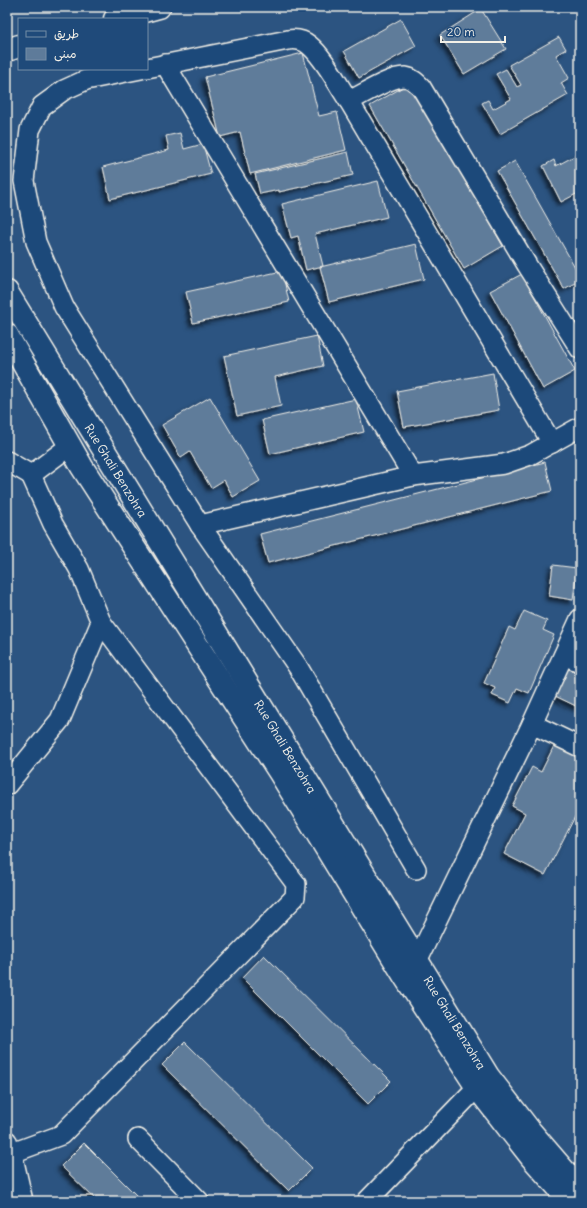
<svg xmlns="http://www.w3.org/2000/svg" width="587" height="1208" font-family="Delius,'Playpen Sans Arabic',sans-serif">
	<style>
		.building { fill: #5e7b9a; stroke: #f4f1e8; filter: url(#shadow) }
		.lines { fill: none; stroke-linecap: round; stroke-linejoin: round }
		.minor-casing { stroke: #f4f1e8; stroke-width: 22 }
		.secondary-casing { stroke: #f4f1e8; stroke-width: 25 }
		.minor { stroke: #1f4a7a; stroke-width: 19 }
		.secondary { stroke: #1f4a7a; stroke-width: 22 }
		.labels { text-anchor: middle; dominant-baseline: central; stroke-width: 4; stroke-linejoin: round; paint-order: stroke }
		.street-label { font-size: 12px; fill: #f4f1e8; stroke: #1f4a7a }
	</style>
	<defs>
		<filter id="shadow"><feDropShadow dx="-3.5" dy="3.5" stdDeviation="2" flood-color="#0009"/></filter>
	</defs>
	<rect width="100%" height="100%" fill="#2c5481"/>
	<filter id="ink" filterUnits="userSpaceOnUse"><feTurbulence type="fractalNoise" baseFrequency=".025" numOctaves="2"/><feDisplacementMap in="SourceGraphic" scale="8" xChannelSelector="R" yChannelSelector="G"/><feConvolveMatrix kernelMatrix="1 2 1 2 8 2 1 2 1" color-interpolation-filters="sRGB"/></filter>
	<g filter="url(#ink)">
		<g class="building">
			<path d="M481 9 506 49 464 74 440 35Z"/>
			<path d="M401 19 416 46 359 78 344 51Z"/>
			<path d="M559 37 566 49 556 55 569 78 561 83 568 95 500 134 482 103 488 100 493 109 511 99 496 74 506 69 517 87 521 85 509 65Z"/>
			<path d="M303 53 319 116 337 112 346 150 250 174 240 132 220 137 205 77Z"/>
			<path d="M410 83 503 246 464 269 370 106Z"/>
			<path d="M180 133 184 149 203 144 211 174 110 199 103 167 169 150 166 136Z"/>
			<path d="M348 152 353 175 279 192V190L260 194 255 174Z"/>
			<path d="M580 153V192L561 202 543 166 554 160 556 166Z"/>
			<path d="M515 161 580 276V280L564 289 497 171Z"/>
			<path d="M378 181 387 217 315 234 323 266 306 270 298 236 291 238 282 204Z"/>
			<path d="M416 244 424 279 329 302 320 267Z"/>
			<path d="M282 271 289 302 193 323 186 292Z"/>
			<path d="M522 274 575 371 543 389 490 291Z"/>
			<path d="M317 336 323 366 275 377 281 406 237 416 224 356Z"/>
			<path d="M493 373 499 410 404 427 397 391Z"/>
			<path d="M210 397 260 481 233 497 224 480 211 488 190 452 181 458 162 425Z"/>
			<path d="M356 399 364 432 270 454 262 420Z"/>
			<path d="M545 462 552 491 268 563 260 534Z"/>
			<path d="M553 565 577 568 573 600 549 596Z"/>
			<path d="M524 611 547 621 543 630 554 635 529 693 517 688 510 703 492 695 495 688 484 683 509 627 515 630Z"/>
			<path d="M564 667 580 674V708L551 694Z"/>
			<path d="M558 738 580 749V807L545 875 504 854 525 813 512 806 532 767 541 772Z"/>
			<path d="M264 955 391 1081 368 1104 242 978Z"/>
			<path d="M185 1042 312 1168 289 1191 162 1065Z"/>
			<path d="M84 1143 142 1201H97L61 1166Z"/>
		</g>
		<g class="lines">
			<g class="minor-casing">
				<g id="minor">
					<path d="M165 64 413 476"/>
					<path d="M147 68 288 40C295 39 303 40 309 45 324 57 338 85 349 101L552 443"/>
					<path d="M141 69 86 80 64 90 42 106 30 130 24 181 36 242 64 307 200 525 298 667 416 869"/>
					<path d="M349 101C362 95 391 76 405 77 412 78 416 82 421 87L527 265 580 349"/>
					<path d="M7 461 31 475"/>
					<path d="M200 525 413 476 504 464 530 455 580 427"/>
					<path d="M564 655 580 662"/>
					<path d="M532 724 580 747"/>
					<path d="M7 785 60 720 101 622 79 569 53 524 31 475 71 445"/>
					<path d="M410 971 417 961 532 724 580 619"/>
					<path d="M138 1139 199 1201"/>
					<path d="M7 1141 12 1153 23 1201"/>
					<path d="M12 1153 61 1135 295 897 296 884 101 622"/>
					<path d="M367 1201 487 1077"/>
				</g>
			</g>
			<g class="secondary-casing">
				<g id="secondary">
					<path d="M115 19 159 7"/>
					<path d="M7 50 19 46"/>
					<path id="s1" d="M7 292 488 1076 531 1132 580 1189"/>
					<path d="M7 335 82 467 280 773 405 977 478 1089 532 1158 570 1201"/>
				</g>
			</g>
			<use href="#minor" class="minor"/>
			<use href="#secondary" class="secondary"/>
		</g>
	</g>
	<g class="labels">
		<g class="street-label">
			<text stroke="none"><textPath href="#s1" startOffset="209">Rue Ghali Benzohra</textPath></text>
			<text stroke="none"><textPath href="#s1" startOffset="533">Rue Ghali Benzohra</textPath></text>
			<text stroke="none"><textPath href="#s1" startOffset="857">Rue Ghali Benzohra</textPath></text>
		</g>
	</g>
	<rect width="587" height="1208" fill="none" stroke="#1f4a7a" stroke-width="24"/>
	<rect x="12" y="12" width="563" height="1184" fill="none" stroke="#f4f1e8" stroke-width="1.5" filter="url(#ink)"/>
	<rect x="18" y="18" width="130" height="52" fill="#1f4a7a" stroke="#748da6"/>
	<rect x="26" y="31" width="20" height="6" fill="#1f4a7a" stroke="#748da6"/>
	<text x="54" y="38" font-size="12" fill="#f4f1e8">طريق</text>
	<rect x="26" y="48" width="20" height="12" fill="#5e7b9a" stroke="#748da6"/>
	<text x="54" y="58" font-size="12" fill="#f4f1e8">مبنى</text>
	<path d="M441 36v6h64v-6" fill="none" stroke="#f4f1e8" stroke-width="2"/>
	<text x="447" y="36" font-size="12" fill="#f4f1e8" stroke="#1f4a7a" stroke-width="3" paint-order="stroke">20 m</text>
</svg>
